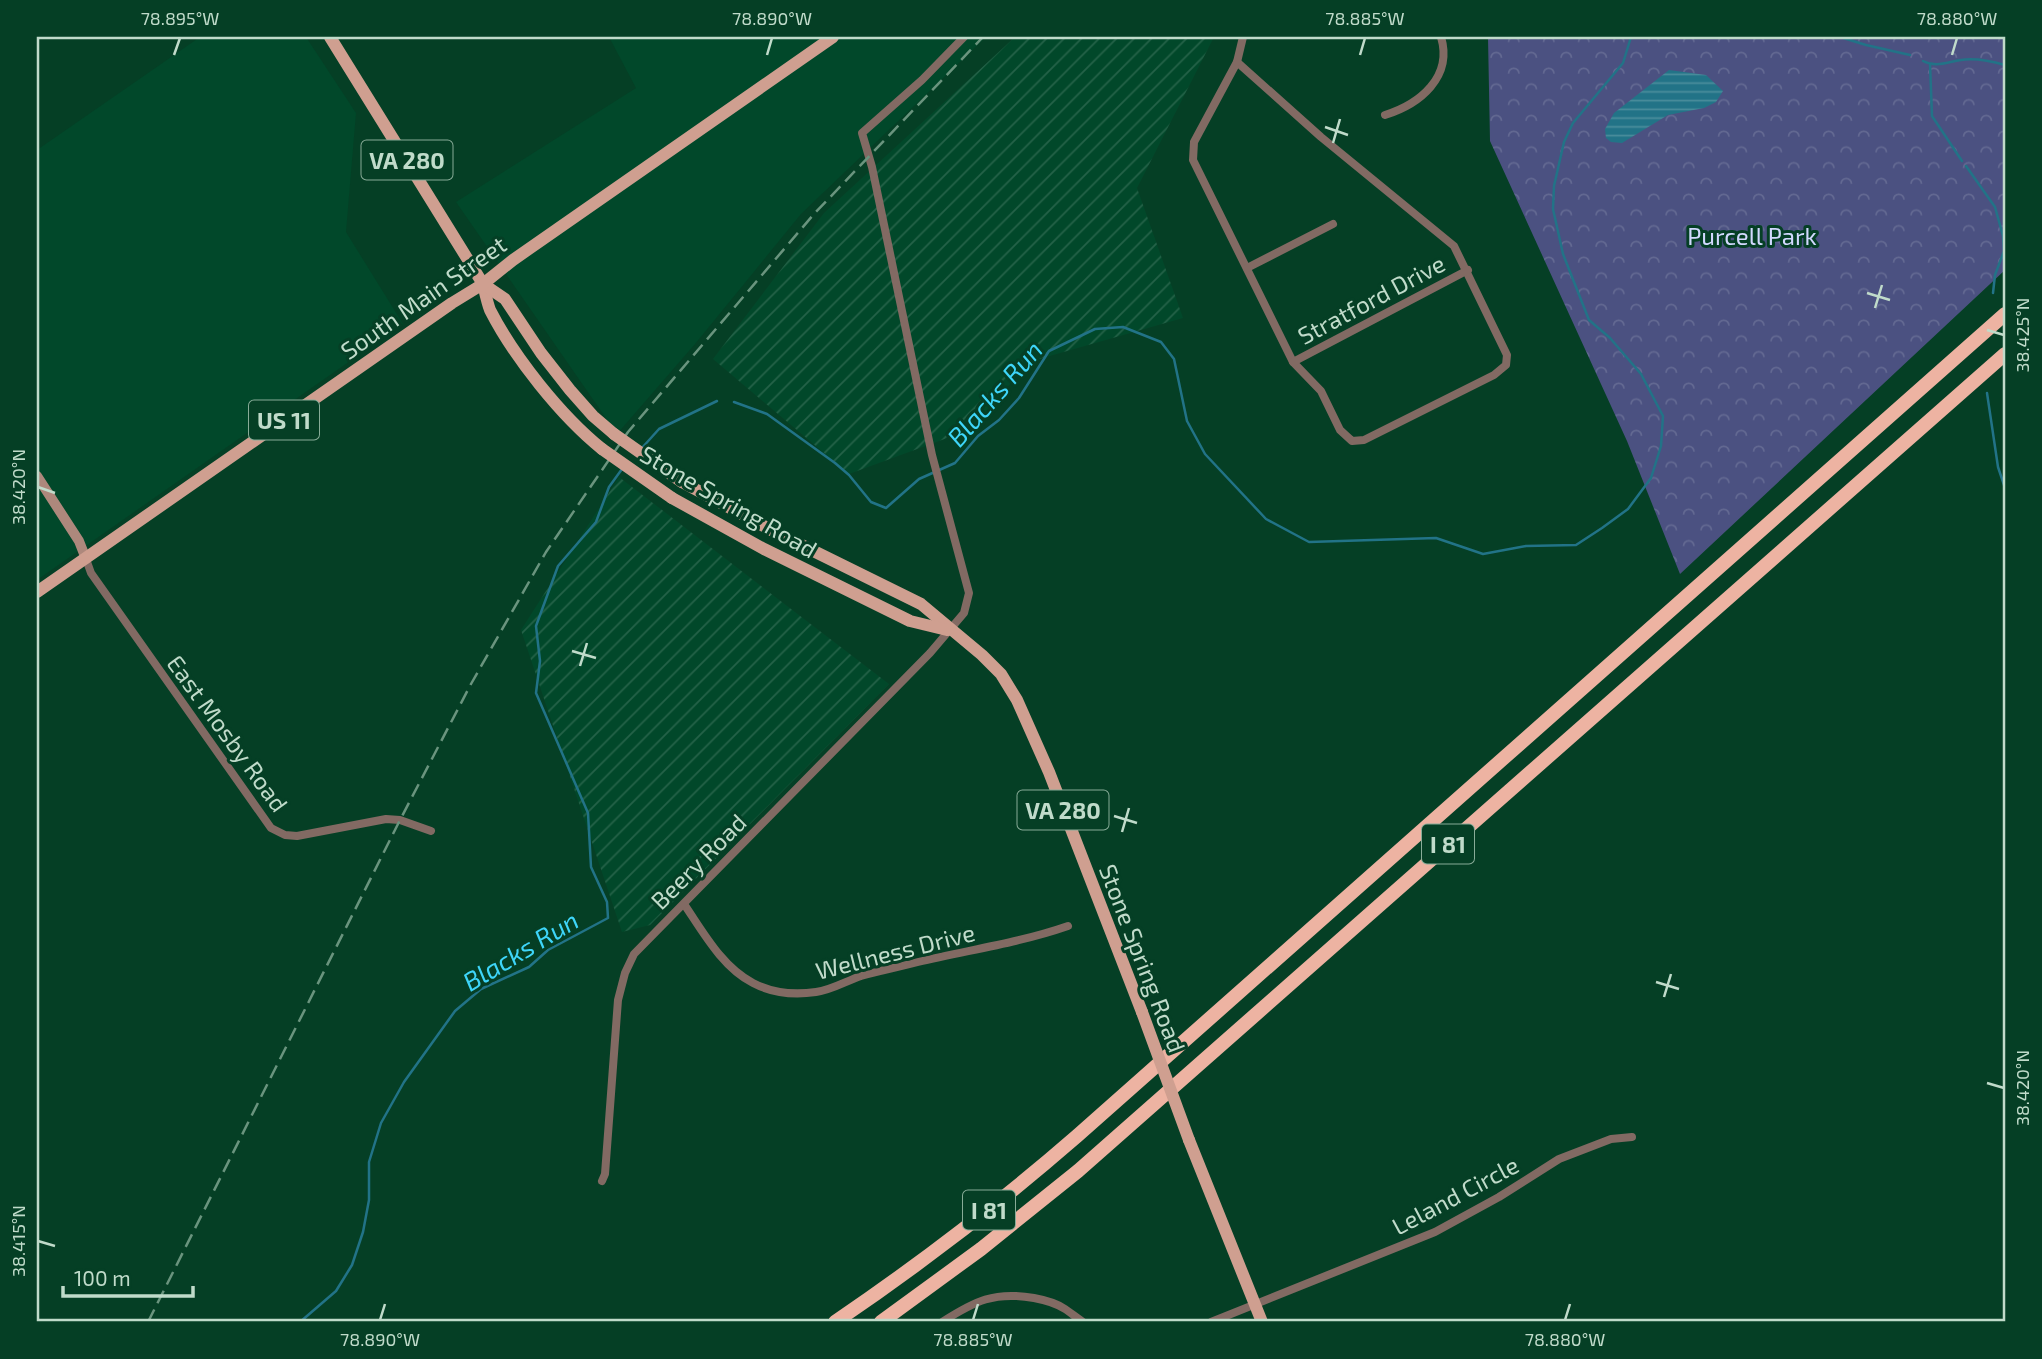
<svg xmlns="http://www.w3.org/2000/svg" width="2042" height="1359" font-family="'Exo 2',sans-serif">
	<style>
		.built { fill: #01482a }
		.industrial { fill: url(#industrial-furrows) }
		.forest { fill: url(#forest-crowns) }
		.water { fill: url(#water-rules) }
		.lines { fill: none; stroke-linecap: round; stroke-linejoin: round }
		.stream { stroke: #227387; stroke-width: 2.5 }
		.minor { stroke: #826a63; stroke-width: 8 }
		.secondary { stroke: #ad887c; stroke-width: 10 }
		.primary { stroke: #cf9f90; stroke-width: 12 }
		.motorway { stroke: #edb3a2; stroke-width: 14 }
		.rail { stroke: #6a947e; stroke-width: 2.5; stroke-dasharray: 14 7; stroke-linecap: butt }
		.primary-bridge { stroke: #cf9f90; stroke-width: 12 }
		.ticks { fill: none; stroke: #c0dbca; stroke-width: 2.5 }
		.labels { text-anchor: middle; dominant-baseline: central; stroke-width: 6; stroke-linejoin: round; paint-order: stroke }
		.shield { fill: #053f25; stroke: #88ac98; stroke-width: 2 }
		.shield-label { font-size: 23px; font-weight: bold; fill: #c0dbca }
		.park-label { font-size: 24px; fill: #d2d8fe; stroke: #053f25 }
		.street-label { font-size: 24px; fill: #c0dbca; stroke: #053f25 }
		.water-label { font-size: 26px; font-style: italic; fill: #3ed5f9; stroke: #053f25 }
		.neatline { fill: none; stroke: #c0dbca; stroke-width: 2.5 }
		.ticks-label { font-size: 18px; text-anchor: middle; fill: #c0dbca }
	</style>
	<defs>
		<pattern id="industrial-furrows" width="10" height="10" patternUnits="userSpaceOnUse" patternTransform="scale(1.75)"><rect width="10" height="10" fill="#01482a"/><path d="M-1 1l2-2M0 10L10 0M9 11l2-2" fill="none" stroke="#246248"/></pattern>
		<pattern id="forest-crowns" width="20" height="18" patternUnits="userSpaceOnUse" patternTransform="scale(1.75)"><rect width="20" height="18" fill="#4b5181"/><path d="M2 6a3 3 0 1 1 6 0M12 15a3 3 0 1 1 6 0" fill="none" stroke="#636992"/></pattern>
		<pattern id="water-rules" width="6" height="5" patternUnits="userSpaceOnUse" patternTransform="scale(1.75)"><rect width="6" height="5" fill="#227387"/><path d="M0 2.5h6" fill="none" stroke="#4a8d9c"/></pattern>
	</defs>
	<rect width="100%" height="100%" fill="#053f25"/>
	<g class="built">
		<path d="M200 37H306L356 113 346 232 403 324 37 580V150Z"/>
		<path d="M609 37H986L801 214 695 344 617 434 456 202 636 88Z"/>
	</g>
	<g class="industrial">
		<path d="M1015 37H1214L1137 188 1183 318 1025 363 980 426 849 474 713 359 824 213Z"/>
		<path d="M619 477 889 684 650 925 622 932 521 630Z"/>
	</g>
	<path class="forest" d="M1488 37H2005V270L1680 574 1627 441 1490 141Z"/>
	<path class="water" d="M1669 70 1706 75 1723 91 1716 102 1704 108 1668 115 1622 143 1611 142 1606 138 1605 129 1614 113Z"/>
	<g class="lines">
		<g class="stream">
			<path d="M1840 37 1866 45 1910 55"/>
			<path d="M1923 61C1936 68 1947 62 1961 60 1975 58 1991 61 2005 65"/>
			<path d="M1930 64 1932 116 1962 161"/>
			<path d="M1966 166 1995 207 2003 236 2004 251 1995 275 1993 293"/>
			<path d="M1987 393 1998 467 2005 488"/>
			<path d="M734 402 767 414 835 463 849 475 871 502 886 508 919 479 955 463 978 436 999 420 1019 398 1049 351 1095 329 1123 327 1161 342 1174 359 1187 421 1205 454 1266 519 1309 542 1436 538 1483 554 1526 546 1576 545 1602 528 1628 509 1651 478 1661 446 1663 416 1641 374 1610 338 1589 320 1563 254 1553 209 1554 186 1564 142 1573 123 1623 63 1631 37"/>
			<path d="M641 449 659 429 717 401"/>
			<path d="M300 1322 336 1291 352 1265 363 1232 369 1200V1162L381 1123 404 1082 455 1011 481 989 529 967 548 950 608 918 607 902 591 867 588 813 536 693 540 661 536 626 558 566 596 522 609 487 622 469"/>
		</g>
		<g class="minor">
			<path d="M1237 62 1321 137 1454 246 1507 355 1506 365 1494 375 1364 440 1352 441 1340 430 1321 391 1293 362 1193 160 1194 142Z"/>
			<path d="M1237 62 1243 37"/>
			<path d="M1385 115C1420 104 1453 77 1441 37"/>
			<path d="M1247 268 1333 224"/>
			<path d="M1293 362 1468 270"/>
			<path d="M86 559 91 573 271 828 285 835 297 836 386 819 400 820 431 831"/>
			<path d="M684 904C703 932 722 967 753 983 772 993 795 995 816 992 832 990 846 981 861 976 879 971 899 967 918 962 968 950 1019 943 1068 926"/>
			<path d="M602 1181 605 1174 618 1000 625 973 634 954 930 653 964 613 969 593 932 455 872 167 862 133 922 80 964 37"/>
			<path d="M942 1322C975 1301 994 1291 1034 1298 1045 1300 1056 1303 1065 1309 1071 1313 1077 1318 1083 1322"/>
			<path d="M1211 1322 1435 1232 1499 1197 1559 1159 1611 1139 1632 1137"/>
		</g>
		<path class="secondary" d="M37 476 79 541 86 559"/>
		<g class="primary">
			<path d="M330 37 483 284C485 292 487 302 490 310 514 357 561 416 602 449"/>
			<path d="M483 284 505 299 541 353 570 390 593 416 614 434"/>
			<path d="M682 482 773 531 921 604 982 655 1001 674 1017 700 1049 772 1142 1012"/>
			<path d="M672 498 764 549 910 621 947 630"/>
			<path d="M37 592 452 303 483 284 513 260 833 37"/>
			<path d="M1189 1140 1262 1322"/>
		</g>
		<g class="motorway">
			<path d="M835 1322C919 1265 1000 1203 1077 1136L2005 314"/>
			<path d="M881 1322 981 1249 1078 1171 2005 354"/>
		</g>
		<path class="rail" d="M148 1322 400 820 471 684 546 552 628 432 814 214 983 37"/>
		<g class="primary-bridge">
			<path d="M614 434 682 482"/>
			<path d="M602 449 672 498"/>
			<path d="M1142 1012 1189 1140"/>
		</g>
	</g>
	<path class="ticks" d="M174 55 180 38M767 55 772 38M1360 55 1365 38M1952 55 1957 38M1325 127 1348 135M1333 143 1340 119M1867 293 1890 300M1875 308 1882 285M1987 330 2004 335M38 487 55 493M572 651 596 658M580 666 587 643M1114 816 1137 823M1122 832 1129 808M1656 982 1679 989M1664 997 1671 974M1987 1083 2004 1088M38 1241 55 1246M380 1320 385 1304M973 1320 978 1304M1565 1320 1570 1304"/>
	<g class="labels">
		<g class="shield">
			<rect x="361.5" y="140.5" width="91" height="39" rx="5"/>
			<rect x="249" y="400.5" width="70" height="39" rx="5"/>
			<rect x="1017.5" y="790.5" width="91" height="39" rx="5"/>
			<rect x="1422" y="824.5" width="52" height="39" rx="5"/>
			<rect x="963" y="1190.5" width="52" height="39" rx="5"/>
		</g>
		<g class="shield-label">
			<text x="407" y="160">VA 280</text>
			<text x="284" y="420">US 11</text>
			<text x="1063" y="810">VA 280</text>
			<text x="1448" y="844">I 81</text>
			<text x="989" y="1210">I 81</text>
		</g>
		<g class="park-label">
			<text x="1752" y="235">Purcell Park</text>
		</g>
		<g class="street-label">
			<text transform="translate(423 297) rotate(-35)">South Main Street</text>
			<text transform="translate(1371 299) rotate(-28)">Stratford Drive</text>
			<text transform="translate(729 501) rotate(30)">Stone Spring Road</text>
			<text transform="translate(228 733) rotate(54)">East Mosby Road</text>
			<text transform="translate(698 861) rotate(-45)">Beery Road</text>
			<text transform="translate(895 951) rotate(-14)">Wellness Drive</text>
			<text transform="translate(1143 958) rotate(69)">Stone Spring Road</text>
			<text transform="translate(1455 1195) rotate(-28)">Leland Circle</text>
		</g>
		<g class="water-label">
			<text transform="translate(994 393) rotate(-49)">Blacks Run</text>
			<text transform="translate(520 950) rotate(-31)">Blacks Run</text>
		</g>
	</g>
	<rect width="2042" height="1359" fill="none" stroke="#053f25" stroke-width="77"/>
	<path d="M63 1286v10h130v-10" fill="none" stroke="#c0dbca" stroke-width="3.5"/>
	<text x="74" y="1286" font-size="21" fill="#c0dbca" stroke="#053f25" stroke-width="5" paint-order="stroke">100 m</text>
	<rect x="38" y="38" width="1966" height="1282" class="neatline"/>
	<g class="ticks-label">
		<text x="180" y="25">78.895°W</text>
		<text x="772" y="25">78.890°W</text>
		<text x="1365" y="25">78.885°W</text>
		<text x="1957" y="25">78.880°W</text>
		<text transform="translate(2023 335) rotate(-90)" y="6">38.425°N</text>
		<text transform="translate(19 487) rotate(-90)" y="6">38.420°N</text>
		<text transform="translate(2023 1088) rotate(-90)" y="6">38.420°N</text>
		<text transform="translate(19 1241) rotate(-90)" y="6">38.415°N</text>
		<text x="380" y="1346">78.890°W</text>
		<text x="973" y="1346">78.885°W</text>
		<text x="1565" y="1346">78.880°W</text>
	</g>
</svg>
